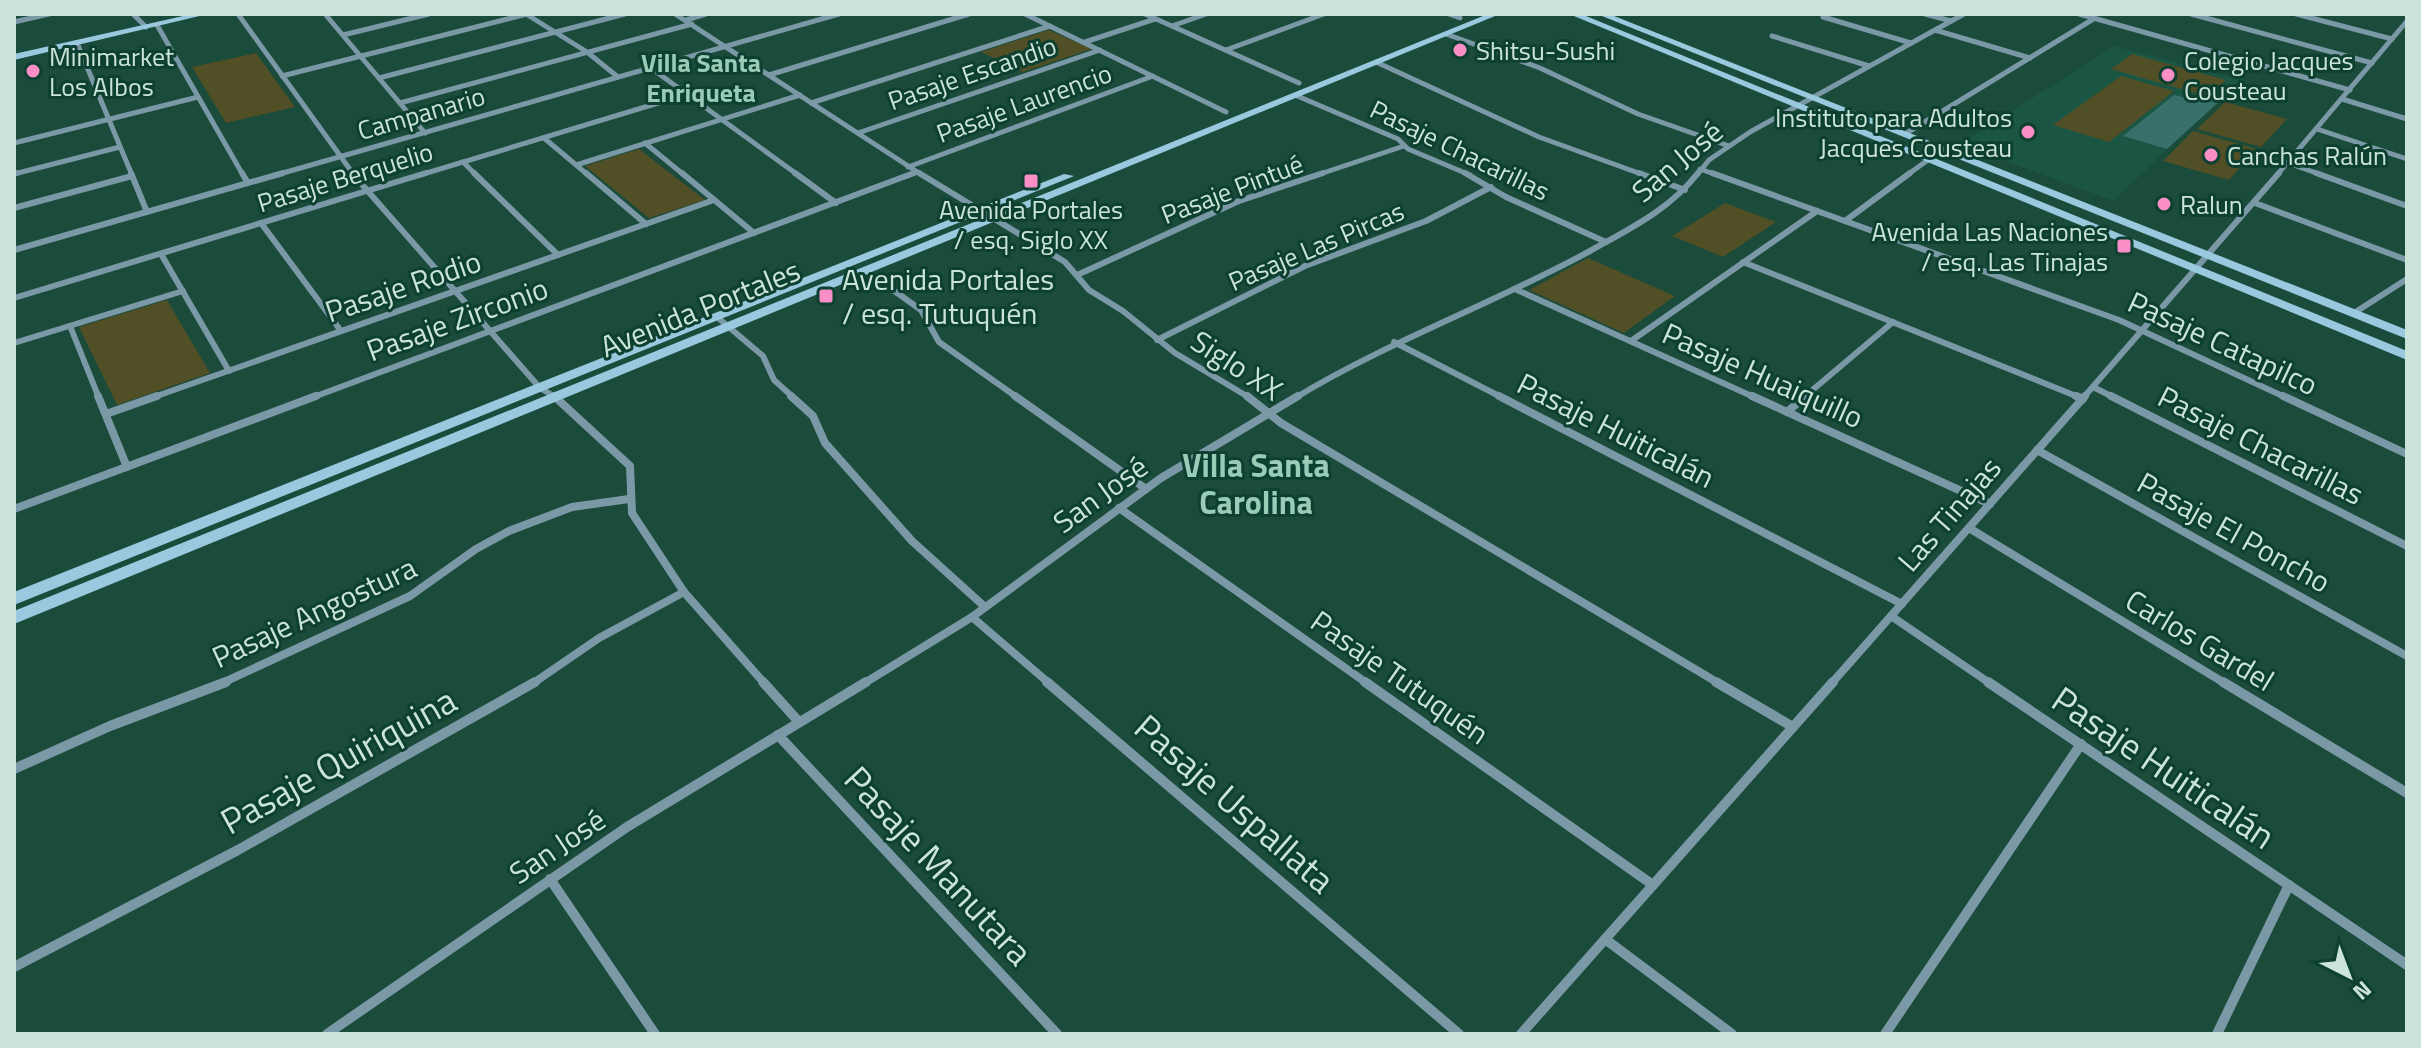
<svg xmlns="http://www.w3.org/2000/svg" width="2421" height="1048" font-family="'Titillium Web',sans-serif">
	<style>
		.built { fill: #1a5643 }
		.green { fill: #504f25 }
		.building { fill: #38706b }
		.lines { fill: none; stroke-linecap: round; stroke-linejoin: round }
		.street-far3 { stroke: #7b98a6; stroke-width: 5 }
		.street-far2 { stroke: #7b98a6; stroke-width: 6 }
		.street-far1 { stroke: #7b98a6; stroke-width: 8 }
		.street { stroke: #7b98a6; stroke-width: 10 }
		.secondary { fill: #9ac9df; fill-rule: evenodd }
		.poi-dot { fill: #fa8fc7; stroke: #0d4031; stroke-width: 3 }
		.labels { text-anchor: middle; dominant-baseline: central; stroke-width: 6; stroke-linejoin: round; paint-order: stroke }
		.far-poi-label { font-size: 26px; fill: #cbe4d9; stroke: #0d4031; text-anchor: start }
		.far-neighbourhood-label { font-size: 26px; font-weight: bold; fill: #99cbb7; stroke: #0d4031 }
		.far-street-label { font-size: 26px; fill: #cbe4d9; stroke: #0d4031 }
		.street-label { font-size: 30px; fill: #cbe4d9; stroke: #0d4031 }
		.poi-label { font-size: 30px; fill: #cbe4d9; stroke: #0d4031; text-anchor: start }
		.neighbourhood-label { font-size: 32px; font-weight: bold; fill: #99cbb7; stroke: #0d4031 }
		.near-street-label { font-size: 36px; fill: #cbe4d9; stroke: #0d4031 }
	</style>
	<rect width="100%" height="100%" fill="#1a4b3b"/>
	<path class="built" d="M2114 46 2247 81 2220 100 2113 201 1960 144Z"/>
	<g class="green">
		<path d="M1049 30 1092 49 1023 72 981 52Z"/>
		<path d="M256 53 295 107 226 123 192 67Z"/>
		<path d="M2132 54 2226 80 2206 96 2111 69Z"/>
		<path d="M2121 76 2174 91 2109 142 2053 125Z"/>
		<path d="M2225 102 2287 119 2261 147 2197 129Z"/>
		<path d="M2193 131 2257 149 2229 180 2163 161Z"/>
		<path d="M639 149 705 200 649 218 585 166Z"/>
		<path d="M1725 203 1776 222 1723 257 1672 236Z"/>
		<path d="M1588 258 1675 296 1624 333 1529 290Z"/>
		<path d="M167 300 210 373 117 405 79 327Z"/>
	</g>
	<path class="building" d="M2174 95 2187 98H2223L2167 149 2123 136Z"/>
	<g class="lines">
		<g class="street-far3">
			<path d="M133 14 146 27"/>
			<path d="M238 14 354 175"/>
			<path d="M325 14 425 133"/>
			<path d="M526 14 587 52 618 77"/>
			<path d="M675 14 922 175"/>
			<path d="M1025 14 1226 112"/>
			<path d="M1145 14 1299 83"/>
			<path d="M1449 14 1460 18"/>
			<path d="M1925 14 1951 21"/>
			<path d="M2079 14 2350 90"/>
			<path d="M2191 14 2372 63"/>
			<path d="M2296 14 2392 39"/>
			<path d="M1823 17 1911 43"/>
			<path d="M686 20 706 14"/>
			<path d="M14 22 49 14"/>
			<path d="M157 25 243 175"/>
			<path d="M1172 26 1206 14"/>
			<path d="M1935 30 2030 58"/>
			<path d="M1446 34 1540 68 1638 114 1729 146"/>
			<path d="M343 35 429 14"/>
			<path d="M1772 36 1869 66"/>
			<path d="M1085 42 1155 19"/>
			<path d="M77 43 132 175"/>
			<path d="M1226 50 1324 14"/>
			<path d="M1376 62 1539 137 1644 175"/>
			<path d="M651 68 798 175"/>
			<path d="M769 75 969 14"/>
			<path d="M282 76 527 14"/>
			<path d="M379 78 625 14"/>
			<path d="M1295 95 1398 139 1408 149 1470 175"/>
			<path d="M2342 99 2407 119"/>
			<path d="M400 103 692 24"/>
			<path d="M811 103 1050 26"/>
			<path d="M2317 129 2407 159"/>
			<path d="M858 133 1100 50"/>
			<path d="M1905 134 2095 18"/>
			<path d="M544 138 588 175"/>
			<path d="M14 143 198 97"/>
			<path d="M645 143 684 175"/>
			<path d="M463 162 476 175"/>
			<path d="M2288 163 2322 175"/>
			<path d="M576 165 800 95"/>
			<path d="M908 167 1153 76"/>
			<path d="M1700 169 1717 175"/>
			<path d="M14 174 120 147"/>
			<path d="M276 175 839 14"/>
			<path d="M420 175 688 94"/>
			<path d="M909 175 917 172"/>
			<path d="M1317 175 1404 146"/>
			<path d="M1697 175 1709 160 1750 132 1964 14"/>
			<path d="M1907 175 1928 160"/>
			<path d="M2277 175 2407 21"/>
		</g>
		<g class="street-far2">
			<path d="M131 173 147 212"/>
			<path d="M242 173 248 183"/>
			<path d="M352 173 540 388 557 398"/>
			<path d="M474 173 558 255"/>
			<path d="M586 173 646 224"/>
			<path d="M682 173 754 233"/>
			<path d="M795 173 836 203"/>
			<path d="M919 173 1065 262 1089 290 1123 311 1175 353 1250 398"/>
			<path d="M1465 173 1506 197 1606 242"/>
			<path d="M1639 173 1685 190"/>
			<path d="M1712 173 2119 320 2287 398"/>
			<path d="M2316 173 2407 206"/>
			<path d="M14 174 17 173"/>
			<path d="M2255 203 2407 260"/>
			<path d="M14 208 132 176"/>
			<path d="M1845 221 1910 173"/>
			<path d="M261 223 341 331"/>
			<path d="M14 250 283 173"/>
			<path d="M161 254 229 371"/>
			<path d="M1743 262 2081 398"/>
			<path d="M865 270 921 310 939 342 1018 398"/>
			<path d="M1077 275 1239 201 1323 173"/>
			<path d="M1517 290 1756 398"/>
			<path d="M14 298 426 173"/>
			<path d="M2354 313 2407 279"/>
			<path d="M717 317 763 356 774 380 794 398"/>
			<path d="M70 326 99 398"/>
			<path d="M1157 340 1305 266 1426 221 1491 187"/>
			<path d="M1631 341 1817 211"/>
			<path d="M1394 342 1503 398"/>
			<path d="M14 343 183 291"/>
			<path d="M2093 387 2115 398"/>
			<path d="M151 398 714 200"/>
			<path d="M311 398 914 173"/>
			<path d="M1295 398C1389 341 1493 304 1590 251 1631 228 1669 210 1698 173"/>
			<path d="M1803 398 1893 322"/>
			<path d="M2083 398 2279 173"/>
		</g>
		<g class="street-far1">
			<path d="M98 396 127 467"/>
			<path d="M554 396 630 466 632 513 684 592 765 684"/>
			<path d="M791 396 813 416 825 443 912 541 985 607"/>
			<path d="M1015 396 1146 489"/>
			<path d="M1247 396 1281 423 1720 684"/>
			<path d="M1499 396 1902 604"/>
			<path d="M1752 396 1990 504"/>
			<path d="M2076 396 2083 399"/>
			<path d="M2111 396 2407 546"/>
			<path d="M2283 396 2407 454"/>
			<path d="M1787 412 1806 396"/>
			<path d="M106 414 157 396"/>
			<path d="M2037 450 2407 656"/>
			<path d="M1119 508 1368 684"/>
			<path d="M14 509 316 396"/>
			<path d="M1969 528 2226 684"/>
			<path d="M1891 616 1991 684"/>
			<path d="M972 617 1050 684"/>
			<path d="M220 684 410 596 476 549 509 531 572 507 629 499"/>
			<path d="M532 684 599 638 684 592"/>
			<path d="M863 684 972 617 1161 478 1298 396"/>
			<path d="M1831 684 2085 396"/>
		</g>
		<g class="street">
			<path d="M763 682 799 722"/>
			<path d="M1047 682 1459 1034"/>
			<path d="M1365 682 1653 885"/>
			<path d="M1716 682 1793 727"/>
			<path d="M1988 682 2407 965"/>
			<path d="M2223 682 2407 793"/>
			<path d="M778 735 1057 1034"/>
			<path d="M14 769 110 726 226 682"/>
			<path d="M550 879 655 1034"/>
			<path d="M1605 939 1732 1034"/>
			<path d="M14 967 238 850 535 682"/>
			<path d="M327 1034 627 827 866 682"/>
			<path d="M1521 1034 1833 682"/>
			<path d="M1885 1034 2081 744"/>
			<path d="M2217 1034 2289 885"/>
		</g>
		<g class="secondary">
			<path d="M192 14H208L14 60V54Z"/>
			<path d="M1488 14H1500L14 624V611Z"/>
			<path d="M1569 14H1581L2407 351V360Z"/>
			<path d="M1597 14H1609L2407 330V339Z"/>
			<path d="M1064 174 1074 176 14 605V592Z"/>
		</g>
	</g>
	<g class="poi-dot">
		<circle cx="1460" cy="50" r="8"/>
		<circle cx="33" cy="71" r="8"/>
		<circle cx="2168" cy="75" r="8"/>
		<circle cx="2028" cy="132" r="8"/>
		<circle cx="2211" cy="155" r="8"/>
		<rect x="1023" y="173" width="16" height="16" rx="4"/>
		<circle cx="2164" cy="204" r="8"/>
		<rect x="2116" y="238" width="16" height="16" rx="4"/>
		<rect x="818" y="288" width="16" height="16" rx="4"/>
	</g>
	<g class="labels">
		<g class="far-poi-label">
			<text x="1476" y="50">Shitsu-Sushi</text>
			<text x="49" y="56">Minimarket<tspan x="49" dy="30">Los Albos</tspan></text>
			<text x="2184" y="60">Colegio Jacques<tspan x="2184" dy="30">Cousteau</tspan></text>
			<text x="2012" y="117" text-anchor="end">Instituto para Adultos<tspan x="2012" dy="30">Jacques Cousteau</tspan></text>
			<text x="2227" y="155">Canchas Ralún</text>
			<text x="2180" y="204">Ralun</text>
			<text x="1031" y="209" text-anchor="middle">Avenida Portales<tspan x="1031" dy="30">/ esq. Siglo XX</tspan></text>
			<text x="2108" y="231" text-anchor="end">Avenida Las Naciones<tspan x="2108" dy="30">/ esq. Las Tinajas</tspan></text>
		</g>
		<g class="far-neighbourhood-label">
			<text x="701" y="62">Villa Santa<tspan x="701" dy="30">Enriqueta</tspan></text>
		</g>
		<g class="far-street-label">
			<text transform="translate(972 73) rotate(-19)">Pasaje Escandio</text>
			<text transform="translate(1024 103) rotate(-20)">Pasaje Laurencio</text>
			<text transform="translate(421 113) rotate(-16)">Campanario</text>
			<text transform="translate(1460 150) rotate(26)">Pasaje Chacarillas</text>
			<text transform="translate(345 177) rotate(-17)">Pasaje Berquelio</text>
			<text transform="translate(1232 189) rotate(-21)">Pasaje Pintué</text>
			<text transform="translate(1316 246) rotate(-23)">Pasaje Las Pircas</text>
		</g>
		<g class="street-label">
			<text transform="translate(1677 161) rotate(-40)">San José</text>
			<text transform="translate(403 286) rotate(-19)">Pasaje Rodio</text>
			<text transform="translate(700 308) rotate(-22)">Avenida Portales</text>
			<text transform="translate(457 319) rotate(-20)">Pasaje Zirconio</text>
			<text transform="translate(2223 343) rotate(25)">Pasaje Catapilco</text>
			<text transform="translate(1237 365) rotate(33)">Siglo XX</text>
			<text transform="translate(1763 375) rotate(24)">Pasaje Huaiquillo</text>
			<text transform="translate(1616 430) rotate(27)">Pasaje Huiticalán</text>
			<text transform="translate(2261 445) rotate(27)">Pasaje Chacarillas</text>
			<text transform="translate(1100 494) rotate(-36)">San José</text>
			<text transform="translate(1949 514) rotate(-49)">Las Tinajas</text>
			<text transform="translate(2234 532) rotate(29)">Pasaje El Poncho</text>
			<text transform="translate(314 612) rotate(-25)">Pasaje Angostura</text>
			<text transform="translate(2200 640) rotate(31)">Carlos Gardel</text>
			<text transform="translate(1400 677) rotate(35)">Pasaje Tutuquén</text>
			<text transform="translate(557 846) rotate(-34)">San José</text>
		</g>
		<g class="poi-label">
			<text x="842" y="279">Avenida Portales<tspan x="842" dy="34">/ esq. Tutuquén</tspan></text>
		</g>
		<g class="neighbourhood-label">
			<text x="1256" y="465">Villa Santa<tspan x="1256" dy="37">Carolina</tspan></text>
		</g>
		<g class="near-street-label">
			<text transform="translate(338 760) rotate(-29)">Pasaje Quiriquina</text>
			<text transform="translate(2164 767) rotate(34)">Pasaje Huiticalán</text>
			<text transform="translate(1235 803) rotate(41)">Pasaje Uspallata</text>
			<text transform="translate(939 865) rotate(47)">Pasaje Manutara</text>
		</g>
	</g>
	<rect width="2421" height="1048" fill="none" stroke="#cbe4d9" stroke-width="32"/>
	<g transform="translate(2349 976) rotate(138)" stroke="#0d4031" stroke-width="6" paint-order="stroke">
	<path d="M0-6L14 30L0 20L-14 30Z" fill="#cbe4d9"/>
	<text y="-12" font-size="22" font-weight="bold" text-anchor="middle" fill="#cbe4d9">N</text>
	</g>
</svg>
